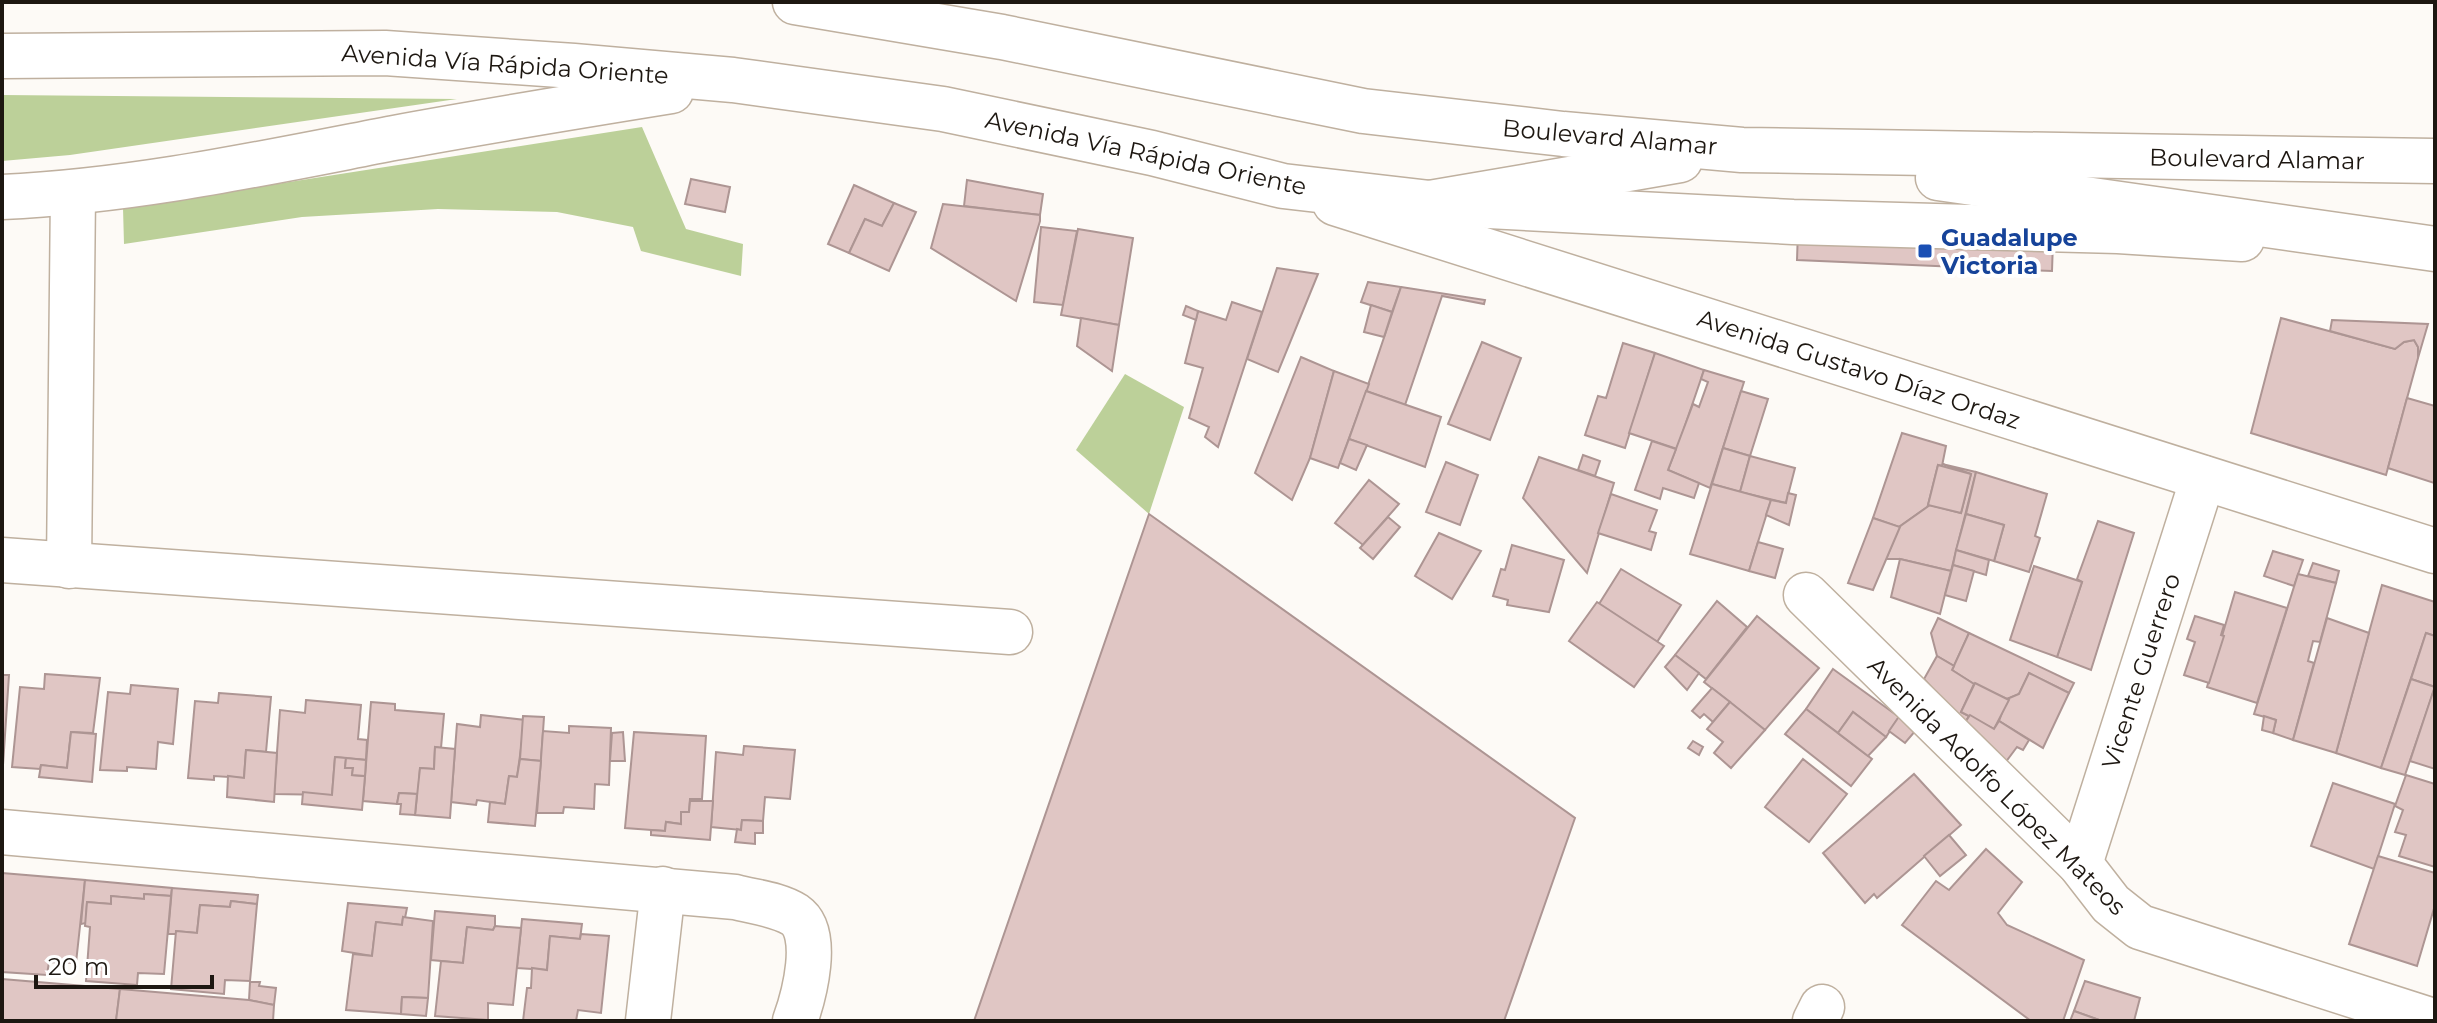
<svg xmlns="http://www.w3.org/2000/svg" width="2437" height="1023" font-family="Montserrat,sans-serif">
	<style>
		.green { fill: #bcd099 }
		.building { fill: #e0c6c4; stroke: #ad9593; stroke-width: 2 }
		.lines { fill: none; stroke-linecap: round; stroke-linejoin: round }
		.minor-casing { stroke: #bfb09f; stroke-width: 47 }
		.major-casing { stroke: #bfb09f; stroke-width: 47 }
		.highway-casing { stroke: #bfb09f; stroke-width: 47 }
		.minor { stroke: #fff; stroke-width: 44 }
		.major { stroke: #fff; stroke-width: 44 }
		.highway { stroke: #fff; stroke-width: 44 }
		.transit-dot { fill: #1a4fb4; stroke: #fff; stroke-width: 3 }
		.labels { text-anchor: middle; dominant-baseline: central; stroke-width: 8; stroke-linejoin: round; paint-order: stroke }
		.street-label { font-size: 24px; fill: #1d1711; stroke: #fff }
		.transit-label { font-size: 24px; font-weight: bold; fill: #164399; stroke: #fff; text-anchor: start }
	</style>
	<rect width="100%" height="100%" fill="#fdfaf6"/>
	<g class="green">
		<path d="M2 95 457 99 70 155 2 161Z"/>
		<path d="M642 127 686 229 743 244 741 276 641 251 633 227 557 212 438 209 302 217 124 244 123 208Z"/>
		<path d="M1125 374 1184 407 1149 514 1076 450Z"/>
	</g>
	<g class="building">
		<path d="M691 179 730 187 725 212 685 204Z"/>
		<path d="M967 180 1043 194 1040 215 964 206Z"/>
		<path d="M854 185 894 203 882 226 865 219 849 253 828 244Z"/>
		<path d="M894 203 916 212 889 271 849 253 865 219 882 226Z"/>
		<path d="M943 204 1040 215V221L1016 301 931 248Z"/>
		<path d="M1041 227 1077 231 1063 305 1034 302Z"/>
		<path d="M1078 229 1133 238 1119 325 1061 315Z"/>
		<path d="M1798 230 2053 241 2052 271 1797 260Z"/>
		<path d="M1277 268 1318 274 1278 372 1247 359Z"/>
		<path d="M1368 282 1401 287 1392 312 1361 302Z"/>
		<path d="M1401 287 1485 300 1484 304 1442 296 1405 405 1366 391Z"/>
		<path d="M1232 302 1262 312 1218 447 1205 437 1209 427 1189 418 1203 368 1185 363 1198 311 1226 320Z"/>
		<path d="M1371 305 1392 312 1384 337 1364 332Z"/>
		<path d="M1186 306 1198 311 1196 320 1183 315Z"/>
		<path d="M1081 318 1119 325 1112 371 1077 346Z"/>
		<path d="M2281 318 2395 349 2404 342 2414 340 2418 347V358L2386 475 2251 433Z"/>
		<path d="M2332 320 2428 324 2418 358V347L2414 340 2404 342 2395 349 2330 331Z"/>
		<path d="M1482 342 1521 358 1490 440 1448 424Z"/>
		<path d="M1623 343 1655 353 1625 448 1585 435 1598 396 1606 398Z"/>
		<path d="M1655 353 1704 370 1677 449 1629 433Z"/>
		<path d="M1301 357 1334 371 1310 458 1292 500 1255 473Z"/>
		<path d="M1704 370 1744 382 1710 488 1668 470 1693 404 1699 407 1708 382 1701 379Z"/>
		<path d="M1334 371 1369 384 1338 468 1310 458Z"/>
		<path d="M1366 391 1441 417 1425 467 1349 439Z"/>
		<path d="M1741 391 1768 399 1750 456 1723 448Z"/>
		<path d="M2407 398 2435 406 2434 483 2388 468Z"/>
		<path d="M1902 433 1946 446 1942 466 1938 465 1928 505H1930L1899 527 1873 518Z"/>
		<path d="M1349 439 1367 445 1356 470 1340 463Z"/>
		<path d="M1652 441 1676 449 1668 470 1699 483 1694 498 1663 488 1660 499 1635 490Z"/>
		<path d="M1723 448 1750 456 1740 492 1712 484Z"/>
		<path d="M1583 455 1600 461 1595 476 1578 470Z"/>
		<path d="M1750 456 1795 468 1786 503 1740 492Z"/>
		<path d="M1539 457 1614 483 1587 573 1523 498Z"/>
		<path d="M1446 462 1478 475 1460 525 1426 512Z"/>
		<path d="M1942 464 1976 472 1951 571 1900 559H1886L1899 527 1930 505 1961 513 1971 474Z"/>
		<path d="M1938 465 1971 474 1961 513 1928 505Z"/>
		<path d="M1976 472 2047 494 2035 536 2040 538 2029 572 1994 561 2004 525 1966 514Z"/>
		<path d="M1369 480 1399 504 1363 545 1335 523Z"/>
		<path d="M1712 484 1771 500 1749 571 1690 554Z"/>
		<path d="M1788 493 1796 495 1789 525 1766 515 1771 500 1786 503Z"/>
		<path d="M1611 494 1657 510 1649 531 1656 533 1651 550 1598 533Z"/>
		<path d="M1149 514 1575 818 1504 1021H974Z"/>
		<path d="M1966 514 2004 525 1994 561 1956 550Z"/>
		<path d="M1388 517 1400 527 1373 559 1360 548Z"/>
		<path d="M1873 518 1900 527 1873 590 1848 583Z"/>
		<path d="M2098 521 2134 533 2091 670 2057 657 2082 582 2077 579Z"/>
		<path d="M1439 533 1481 551 1452 599 1415 576Z"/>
		<path d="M1758 542 1783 549 1775 578 1749 571Z"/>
		<path d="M1512 545 1564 560 1549 612 1507 605 1508 600 1493 596 1501 569 1505 570Z"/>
		<path d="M1956 550 1989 560 1986 575 1953 565Z"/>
		<path d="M2273 551 2303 560 2294 586 2264 576Z"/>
		<path d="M1900 559 1951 571 1940 614 1891 597Z"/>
		<path d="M2313 563 2339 571 2336 583 2308 576Z"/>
		<path d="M1953 565 1974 571 1966 601 1945 595Z"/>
		<path d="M2034 566 2082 582 2057 657 2010 640Z"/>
		<path d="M1621 569 1681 605 1657 642 1599 604Z"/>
		<path d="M2298 574 2336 583 2320 642 2313 641 2308 661 2314 663 2293 740 2273 733 2276 720 2254 714Z"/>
		<path d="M2382 585 2435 602V636L2426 633 2381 768 2336 753Z"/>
		<path d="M2235 592 2287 608 2257 703 2207 687Z"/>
		<path d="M1717 601 1747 627 1706 679 1675 655Z"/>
		<path d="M1597 602 1664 646 1634 687 1569 641Z"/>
		<path d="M1757 616 1819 668 1765 730 1704 682Z"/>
		<path d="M2195 616 2224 625 2221 635 2224 636 2209 683 2184 675 2195 642 2187 639Z"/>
		<path d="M1938 618 1969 633 1954 666 1937 656 1931 633Z"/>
		<path d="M2327 618 2369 633 2336 753 2293 740Z"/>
		<path d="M1969 633 2074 683 2069 693 2029 673 2019 694 2007 699 1974 684 1952 670Z"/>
		<path d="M2426 633 2435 636V687L2411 679Z"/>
		<path d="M1675 655 1699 673 1687 690 1665 667Z"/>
		<path d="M1937 656 1954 666 1952 670 1974 684 1961 712 1969 716 1964 724 1924 679Z"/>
		<path d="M1833 669 1899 717 1886 737 1853 712 1838 733 1806 709Z"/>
		<path d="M2029 673 2069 693 2043 748 1999 721 2007 699 2019 694Z"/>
		<path d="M45 674 100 678 93 733 71 732 67 768 41 765 40 769 12 767 20 687 44 689Z"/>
		<path d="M2 675H9L3 765H2Z"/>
		<path d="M2411 679 2435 687 2405 775 2381 768Z"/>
		<path d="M1975 683 2009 700 1994 729 1961 712Z"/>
		<path d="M131 685 178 689 173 744 158 742 156 769 127 767V771L100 770 108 692 130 694Z"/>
		<path d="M2435 686V769L2410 761Z"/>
		<path d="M1712 688 1730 702 1713 722 1704 714 1700 718 1692 711Z"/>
		<path d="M219 693 271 697 266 752 246 750 244 778 214 776V780L188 778 195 701 218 703Z"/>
		<path d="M306 700 361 705 358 739 367 740 366 760 335 757 332 795 274 794 280 710 305 713Z"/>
		<path d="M371 702 395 704V710L444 714 441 748 435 747 434 769 420 768 418 794 399 793 397 804 363 801Z"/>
		<path d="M1730 702 1765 730 1731 768 1714 753 1723 742 1707 729Z"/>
		<path d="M1806 709 1872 759 1851 786 1785 734Z"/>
		<path d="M1853 712 1886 737 1868 756 1838 733Z"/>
		<path d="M481 715 525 720 517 777 509 776 505 804 477 800 476 805 451 802 457 724 480 727Z"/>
		<path d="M1900 715 1916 730 1905 743 1889 731Z"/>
		<path d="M1970 715 1994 729 1999 721 2029 740 2023 750 2017 747 2005 763 1964 724Z"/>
		<path d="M523 716 544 717 541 761 520 759Z"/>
		<path d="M2264 716 2276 720 2273 733 2262 730Z"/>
		<path d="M569 726 611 728 609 785 595 784 594 809 564 807 563 813H537L543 731 569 733Z"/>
		<path d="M71 732 96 734 92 782 39 777 41 765 67 768Z"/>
		<path d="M623 732 625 761H610L612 733Z"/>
		<path d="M634 732 706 736 702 799H690L689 812H681V824L666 822 665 831 625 828Z"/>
		<path d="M1693 741 1703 747 1699 755 1688 748Z"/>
		<path d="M744 746 795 750 790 799 765 797 763 821 742 820 741 830 711 827 716 752 743 755Z"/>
		<path d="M435 747 455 749 450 818 415 815 420 768 434 769Z"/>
		<path d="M246 750 277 753 274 802 227 797 228 776 244 778Z"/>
		<path d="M335 757 346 758 345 768H353L352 775 365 776 362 810 302 804 303 792 332 795Z"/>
		<path d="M346 758 366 760 365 776 352 775 353 768H345Z"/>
		<path d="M520 759 541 761 535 826 488 822 490 802 505 804 509 776 517 777Z"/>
		<path d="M1803 759 1847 794 1809 842 1765 807Z"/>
		<path d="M1914 774 1961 825 1877 898 1874 894 1865 903 1823 853Z"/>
		<path d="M2406 775 2435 784V867L2399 856 2406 835 2395 832 2403 810 2395 806Z"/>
		<path d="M2333 783 2395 804 2374 869 2311 846Z"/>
		<path d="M399 793 417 794 415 815 400 814 401 804H397Z"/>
		<path d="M690 801H713L710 840 651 835V830L665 831 666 822 681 824V812H689Z"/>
		<path d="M742 820 763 821V833H755V844L735 842 737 829 741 830Z"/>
		<path d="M1949 835 1966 855 1940 876 1924 856Z"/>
		<path d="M1986 849 2022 882 1998 913 2007 925 2084 960 2063 1021H2031L1902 925 1936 881 1949 890Z"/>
		<path d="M2378 856 2435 873V905L2417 966 2349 944Z"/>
		<path d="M2 873 85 880 76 963 49 962 47 975 2 972Z"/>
		<path d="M85 880 172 888 171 896 144 894V899L111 896V904L87 902 86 923 81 924Z"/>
		<path d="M172 888 258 895 257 904 231 901 230 907 200 905 197 933 176 931V934H168Z"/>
		<path d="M144 894 171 896 164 974 138 973 137 985 86 981 90 927 85 926 87 902 111 904V896L144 899Z"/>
		<path d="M231 901 257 904 250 981 225 980 224 994 171 989 176 931 197 933 200 905 230 907Z"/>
		<path d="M348 903 407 908 405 918 403 917 402 925 376 922 372 956 342 951Z"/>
		<path d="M435 911 495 916V926L493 930 467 927 463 963 431 960Z"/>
		<path d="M403 917 433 921 428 998 402 997 401 1014 346 1010 353 954 372 956 376 922 402 925Z"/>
		<path d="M522 919 582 924 580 939 550 936 547 970 517 968Z"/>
		<path d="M495 926 521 928 513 1005 488 1003V1020L435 1016 441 961 463 963 467 927 493 930Z"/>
		<path d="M581 934 609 936 601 1013 578 1010 576 1021H523L527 988H531L532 968 547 970 550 936 580 939Z"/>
		<path d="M2 979 120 989 116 1021H2Z"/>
		<path d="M2085 981 2140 998 2134 1021H2102L2074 1011Z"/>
		<path d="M250 982H260L259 986 276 988 274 1005 249 1000Z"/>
		<path d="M120 989 249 1000 274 1005 273 1021H116Z"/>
		<path d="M402 997 428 998 426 1016 401 1014Z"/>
		<path d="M2074 1011 2102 1021H2070Z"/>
	</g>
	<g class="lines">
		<g class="minor-casing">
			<g id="minor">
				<path d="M1335 203 2435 551"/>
				<path d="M2 560 1010 632"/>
				<path d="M69 566 73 193"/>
				<path d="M1806 595 2080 864 2111 904 2140 927 2433 1021"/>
				<path d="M2 832 735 897C754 902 778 904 795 915 821 933 804 996 795 1021"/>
				<path d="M2080 864 2203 478"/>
				<path d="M648 1021 663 889"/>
				<path d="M1815 1021 1822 1007"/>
			</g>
		</g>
		<g class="major-casing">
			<g id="major">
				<path d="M2 56 385 53 574 66 733 80 943 109 1152 153 1283 186 1430 203 1793 222 2118 231 2242 239"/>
				<path d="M2 197C135 191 264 163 394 138 486 121 578 106 671 91"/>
			</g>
		</g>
		<g class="highway-casing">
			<g id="highway">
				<path d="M795 2 1002 37 1363 111 1563 134 1742 150 2435 161"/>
				<path d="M1938 178 2435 249"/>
				<path d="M1430 203 1680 160"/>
			</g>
		</g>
		<use href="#minor" class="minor"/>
		<use href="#major" class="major"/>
		<use href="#highway" class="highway"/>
	</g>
	<rect class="transit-dot" x="1917" y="243" width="16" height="16" rx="4"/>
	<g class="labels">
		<g class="street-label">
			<text transform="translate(505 64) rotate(4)">Avenida Vía Rápida Oriente</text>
			<text transform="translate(1610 137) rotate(5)">Boulevard Alamar</text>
			<text transform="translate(1146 153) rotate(12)">Avenida Vía Rápida Oriente</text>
			<text transform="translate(2257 159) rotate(1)">Boulevard Alamar</text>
			<text transform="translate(1859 369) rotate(18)">Avenida Gustavo Díaz Ordaz</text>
			<text transform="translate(2141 671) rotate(-72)">Vicente Guerrero</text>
			<text transform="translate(1997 786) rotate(45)">Avenida Adolfo López Mateos</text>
		</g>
		<g class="transit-label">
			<text x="1941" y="237">Guadalupe<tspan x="1941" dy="28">Victoria</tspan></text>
		</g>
	</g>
	<rect width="2437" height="1023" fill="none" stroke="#1d1711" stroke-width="8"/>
	<path d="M36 975v12h176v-12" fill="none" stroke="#1d1711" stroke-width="4"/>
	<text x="48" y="975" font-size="24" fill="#1d1711" stroke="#ffffff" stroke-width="6" paint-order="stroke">20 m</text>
</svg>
